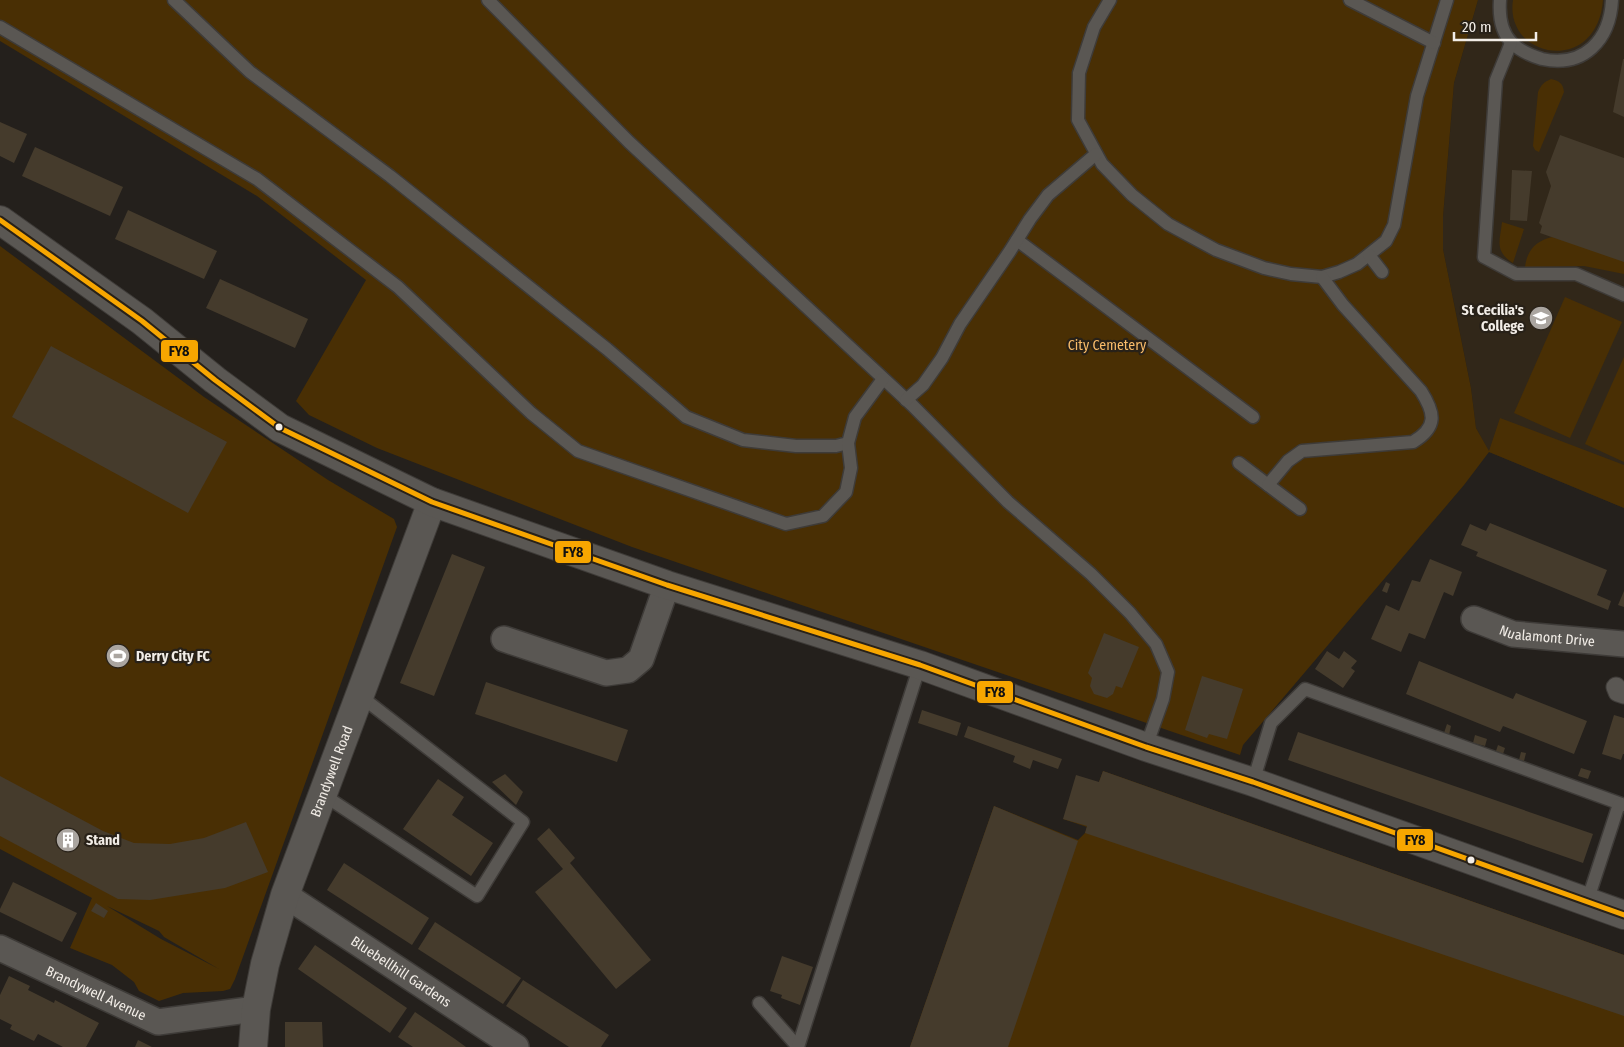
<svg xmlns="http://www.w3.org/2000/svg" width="1624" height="1047" font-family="'Fira Sans Condensed',sans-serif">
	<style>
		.built { fill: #312719 }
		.green { fill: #492f04; fill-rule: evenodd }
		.building { fill: #453b2c }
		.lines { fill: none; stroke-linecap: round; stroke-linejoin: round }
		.service-casing { stroke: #3e3b38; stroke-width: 15 }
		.pedestrian-casing { stroke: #3e3b38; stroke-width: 21 }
		.minor-casing { stroke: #3e3b38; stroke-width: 28 }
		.tertiary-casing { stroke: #3e3b38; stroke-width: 30 }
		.secondary-casing { stroke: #3e3b38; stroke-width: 30 }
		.service { stroke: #5a5753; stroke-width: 12 }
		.pedestrian { stroke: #5a5753; stroke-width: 19 }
		.minor { stroke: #5a5753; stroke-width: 25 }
		.tertiary { stroke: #5a5753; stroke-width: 28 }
		.secondary { stroke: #5a5753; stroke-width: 28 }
		.bus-1-casing { stroke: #282118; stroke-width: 9 }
		.bus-1 { stroke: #f7a600; stroke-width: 5 }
		.bus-dot { fill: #f2ede7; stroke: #282118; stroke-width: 2 }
		.labels { text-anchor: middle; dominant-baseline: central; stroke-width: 4.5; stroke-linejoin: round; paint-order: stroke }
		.poi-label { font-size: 14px; font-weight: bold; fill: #f2ede7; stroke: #282118; text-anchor: start }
		.park-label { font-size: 14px; fill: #f9bc6a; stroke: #282118 }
		.street-label { font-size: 14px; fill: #f2ede7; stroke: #282118 }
		.line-badge { stroke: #282118; stroke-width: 2 }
		.pale-badge-label { font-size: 14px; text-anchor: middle; font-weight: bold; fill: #111 }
	</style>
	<rect width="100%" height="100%" fill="#24201c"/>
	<path class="built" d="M1478 0H1624V508L1489 452 1476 428 1471 388 1443 249V217L1454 83Z"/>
	<g class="green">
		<path d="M0 0H1478L1454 83 1443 217V249L1471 388 1476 428 1489 451 1500 418 1624 465V508L1489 452 1464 485 1243 745 1240 755 632 547 377 448 309 415 296 401 366 280 257 196 0 41Z"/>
		<path d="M1513 0H1603C1597 76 1504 59 1513 0Z"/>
		<path d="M1551 79C1559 81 1563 83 1564 92L1539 152 1535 150 1533 146 1538 92C1541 85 1544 82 1551 79Z"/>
		<path d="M1502 222 1524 229 1513 263C1494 251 1500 241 1502 222Z"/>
		<path d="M1552 237 1624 258V274L1584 266 1525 267C1527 250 1536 241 1552 237Z"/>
		<path d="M0 246 204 397 328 480 394 519 397 527 235 979 230 989 223 991 183 993 159 1001 139 991 134 982 112 965 70 948 92 898 0 849ZM107 906 159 931 164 937 219 969 161 939Z"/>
		<path d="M1565 297 1622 322 1570 438 1514 413Z"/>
		<path d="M1624 357V462L1585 444Z"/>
		<path d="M1103 771 1624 955V1047H910L994 806 1078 840 1085 833 1087 827 1063 819 1099 782Z"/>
	</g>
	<g class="building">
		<path d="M1623 59H1624V117L1613 112Z"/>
		<path d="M0 122 27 134 14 163 0 156Z"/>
		<path d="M1560 135 1624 158V262L1540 233 1542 226 1539 223 1551 186 1546 172Z"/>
		<path d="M35 147 123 187 110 216 22 176Z"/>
		<path d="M1512 170 1532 171 1527 221 1510 220Z"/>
		<path d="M128 210 217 251 204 279 115 239Z"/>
		<path d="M220 279 308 319 295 348 206 308Z"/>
		<path d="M51 346 227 442 188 513 12 417Z"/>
		<path d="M1490 523 1607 570 1597 595 1611 601 1608 610 1476 556 1478 552 1461 545 1470 524 1486 531Z"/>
		<path d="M452 554 485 567 434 696 400 683Z"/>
		<path d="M1430 559 1462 572 1453 596 1444 592 1425 639 1409 633 1401 652 1371 639 1386 605 1399 611 1412 580 1420 582Z"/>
		<path d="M1386 582 1390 584 1387 593 1382 591Z"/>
		<path d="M1624 591V607L1618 605Z"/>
		<path d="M1104 633 1139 647 1122 688 1116 686 1113 694 1107 698 1094 694 1090 686 1092 678 1088 673Z"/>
		<path d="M1327 651 1339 659 1344 651 1357 661 1351 668 1355 671 1343 688 1315 669Z"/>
		<path d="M1419 661 1513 699 1516 693 1587 721 1574 754 1503 726 1500 732 1406 694Z"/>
		<path d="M1202 676 1243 689 1227 739 1209 734 1207 738 1185 730Z"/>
		<path d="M486 682 628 730 617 762 475 714Z"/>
		<path d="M922 710 961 723 957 736 918 723Z"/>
		<path d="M1614 715 1624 718V754H1623L1621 760 1602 754Z"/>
		<path d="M1447 724 1451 726 1449 735 1444 733Z"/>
		<path d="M968 726 1062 759 1058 769 1033 760 1030 769 1013 762 1015 756 964 737Z"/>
		<path d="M1298 732 1593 834 1583 863 1288 760Z"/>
		<path d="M1475 735 1487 739 1485 746 1473 743Z"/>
		<path d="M1498 745 1505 748 1503 754 1496 751Z"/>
		<path d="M1521 752 1526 753 1524 761 1519 760Z"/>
		<path d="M1581 768 1591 771 1588 779 1578 776Z"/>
		<path d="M1103 771 1624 955V1016L1085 833 1087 826 1063 819 1076 775 1099 782Z"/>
		<path d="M505 774 523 792 516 805 492 782Z"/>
		<path d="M0 776 103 831 134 843 170 844 204 838 246 822 268 872 225 888 150 900 118 899 0 836Z"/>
		<path d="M438 779 464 797 452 815 493 843 471 876 403 829Z"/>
		<path d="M994 806 1078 841 1008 1047H910Z"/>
		<path d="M549 828 575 858 570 863 651 960 616 989 535 892 563 869 537 839Z"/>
		<path d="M344 863 429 918 412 945 327 890Z"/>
		<path d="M13 882 77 913 62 942 0 912V909Z"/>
		<path d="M96 903 108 911 104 918 91 911Z"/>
		<path d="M435 922 521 978 503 1004 418 949Z"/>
		<path d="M315 945 407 1008 390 1033 298 969Z"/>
		<path d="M782 956 813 967 800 1005 781 998 782 995 770 991Z"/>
		<path d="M9 976 30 986 28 990 54 1003 55 1000 99 1023 86 1047H63L38 1034 34 1041 10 1029 12 1025 0 1019V995Z"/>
		<path d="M523 980 609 1035 601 1047H569L506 1006Z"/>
		<path d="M415 1012 455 1039 466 1047H413L398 1037Z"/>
		<path d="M285 1022H322L323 1047H285Z"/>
		<path d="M138 1040 152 1047H135Z"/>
	</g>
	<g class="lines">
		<g class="service-casing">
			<g id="service">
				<path d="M174 0 250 72 390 176 607 349 686 417 743 440 796 446H836L848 443"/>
				<path d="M488 0 629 142 912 405 1008 502 1091 574 1130 613 1156 644 1168 672 1163 699 1146 747"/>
				<path d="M1110 0 1094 27 1079 73 1078 120 1102 164 1132 195 1168 224 1216 250 1264 268 1291 274 1322 277 1339 272 1357 264 1386 241 1394 225 1417 96 1447 0"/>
				<path d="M1350 0 1434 43"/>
				<path d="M1500 0C1499 14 1501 32 1512 43 1519 50 1532 56 1542 59 1584 68 1610 40 1612 0"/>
				<path d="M0 27 257 179 398 287 531 413 578 451 786 524 823 516 846 492 851 468 848 443 855 417 883 379"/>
				<path d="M1511 43 1496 80 1484 257 1516 274H1576L1624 295"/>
				<path d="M1017 240 1253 417"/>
				<path d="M1369 255 1382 272"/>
				<path d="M906 400 923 385 942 358 960 324 1010 251 1030 219 1048 195 1096 154"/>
				<path d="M1239 463 1268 485"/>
				<path d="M1300 509 1268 485 1288 461 1302 451 1413 442C1438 427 1435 413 1421 391L1343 305 1322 277"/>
				<path d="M1253 782 1271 723 1305 689 1624 805"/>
				<path d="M322 794 477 896 523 822 359 695"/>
				<path d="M1587 902 1619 804"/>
				<path d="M759 1003 798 1047"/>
				<path d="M798 1047 920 665"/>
			</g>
		</g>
		<g class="pedestrian-casing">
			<path id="pedestrian" d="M1616 687 1618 692 1624 694"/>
		</g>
		<g class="minor-casing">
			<g id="minor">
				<path id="s1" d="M1474 619 1513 634 1624 644"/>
				<path d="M504 639 606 673 628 670 641 659 667 585"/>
				<path id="s2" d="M285 895 516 1047"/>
				<path id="s3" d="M0 948 158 1022 256 1009"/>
			</g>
		</g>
		<g class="tertiary-casing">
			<g id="tertiary">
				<path id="s4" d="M253 1047 256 1009 265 964 285 895 432 502"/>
			</g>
		</g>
		<g class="secondary-casing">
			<path id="secondary" d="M0 220 142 321 215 380 280 428 432 502 667 585 920 665 1146 747 1253 782 1624 915"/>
		</g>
		<use href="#service" class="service"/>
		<use href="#pedestrian" class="pedestrian"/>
		<use href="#minor" class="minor"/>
		<use href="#tertiary" class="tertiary"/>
		<use href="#secondary" class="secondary"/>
		<g class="bus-1-casing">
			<path id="bus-1" d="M0 220 142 321 215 380 280 428 432 502 667 585 920 665 1146 747 1253 782 1624 915"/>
		</g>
		<use href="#bus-1" class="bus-1"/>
	</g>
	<defs>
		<g id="school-disc" transform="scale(1.25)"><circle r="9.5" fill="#aaa5a0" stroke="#282118"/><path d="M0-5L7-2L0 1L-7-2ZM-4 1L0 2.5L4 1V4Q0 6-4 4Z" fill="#fff"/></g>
		<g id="stadium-disc" transform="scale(1.25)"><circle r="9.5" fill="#aaa5a0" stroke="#282118"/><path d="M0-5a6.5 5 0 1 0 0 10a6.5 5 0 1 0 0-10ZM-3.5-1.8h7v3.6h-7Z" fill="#fff"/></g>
		<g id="building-disc" transform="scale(1.25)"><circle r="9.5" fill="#aaa5a0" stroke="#282118"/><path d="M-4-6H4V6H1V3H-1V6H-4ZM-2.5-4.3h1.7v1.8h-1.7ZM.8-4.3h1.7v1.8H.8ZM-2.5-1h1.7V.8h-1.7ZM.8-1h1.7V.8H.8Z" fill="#fff"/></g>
	</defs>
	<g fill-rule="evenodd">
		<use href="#school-disc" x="1541" y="318"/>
		<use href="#stadium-disc" x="118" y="656"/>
		<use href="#building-disc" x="68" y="840"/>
	</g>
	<g class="bus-dot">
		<circle cx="279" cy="427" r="4.5"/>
		<circle cx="1471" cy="860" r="4.5"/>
	</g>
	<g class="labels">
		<g class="poi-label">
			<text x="1524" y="310" text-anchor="end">St Cecilia's<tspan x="1524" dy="16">College</tspan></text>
			<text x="136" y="656">Derry City FC</text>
			<text x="86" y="840">Stand</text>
		</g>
		<g class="park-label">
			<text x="1107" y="345">City Cemetery</text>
		</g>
		<g class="street-label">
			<text stroke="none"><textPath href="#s1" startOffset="76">Nualamont Drive</textPath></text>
			<text stroke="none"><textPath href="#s4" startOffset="288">Brandywell Road</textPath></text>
			<text stroke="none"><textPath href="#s2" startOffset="139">Bluebellhill Gardens</textPath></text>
			<text stroke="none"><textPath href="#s3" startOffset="106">Brandywell Avenue</textPath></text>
		</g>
	</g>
	<g class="line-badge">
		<rect x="160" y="339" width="39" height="24" rx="5" fill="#f7a600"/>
		<rect x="554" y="540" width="38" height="24" rx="5" fill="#f7a600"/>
		<rect x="976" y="680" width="38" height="24" rx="5" fill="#f7a600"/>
		<rect x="1396" y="828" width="38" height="24" rx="5" fill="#f7a600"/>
	</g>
	<g class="pale-badge-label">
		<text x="179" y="356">FY8</text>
		<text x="573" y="557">FY8</text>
		<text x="995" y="697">FY8</text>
		<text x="1415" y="845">FY8</text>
	</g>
	<path d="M1454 32v8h82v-8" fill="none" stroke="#f2ede7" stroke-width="2.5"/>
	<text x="1462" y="32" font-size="15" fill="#f2ede7" stroke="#282118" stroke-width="4" paint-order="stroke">20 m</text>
</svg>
